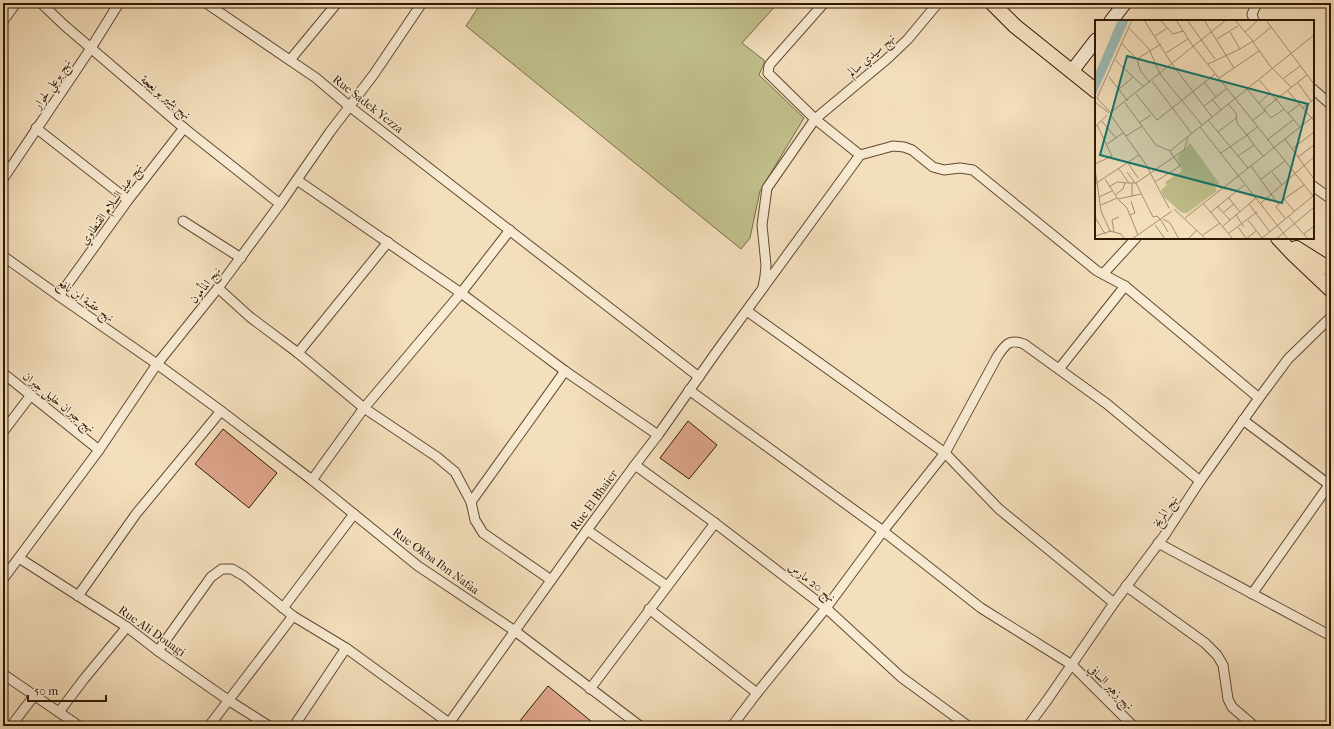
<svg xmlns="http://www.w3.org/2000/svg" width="1334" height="729" font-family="'IM FELL French Canon',Amiri,serif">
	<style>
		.green { fill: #c1c08c; stroke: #786c47 }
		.building { fill: #dfa58b; stroke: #2f1802 }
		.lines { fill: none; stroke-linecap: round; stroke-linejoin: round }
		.minor-casing { stroke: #604a30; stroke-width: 11 }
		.secondary-casing { stroke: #2f1802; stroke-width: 15 }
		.primary-casing { stroke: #2f1802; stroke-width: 16 }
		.minor { stroke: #f8ead3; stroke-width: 9 }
		.secondary { stroke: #f8ead3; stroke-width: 13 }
		.primary { stroke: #f4dfbc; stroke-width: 14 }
		.labels { text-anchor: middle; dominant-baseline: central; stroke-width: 3; stroke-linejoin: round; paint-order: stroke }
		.street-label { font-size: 12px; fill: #2f1802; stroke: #f8ead3 }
		.inset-road { fill: none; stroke: #a58f72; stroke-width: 1 }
		.view { fill: #0f766e; fill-opacity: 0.15; stroke: #0f766e; stroke-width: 2 }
		.inset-edge { fill: none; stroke: #2f1802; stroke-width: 2 }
	</style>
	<rect width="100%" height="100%" fill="#f4dfbc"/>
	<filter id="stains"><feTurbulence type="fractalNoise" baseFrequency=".005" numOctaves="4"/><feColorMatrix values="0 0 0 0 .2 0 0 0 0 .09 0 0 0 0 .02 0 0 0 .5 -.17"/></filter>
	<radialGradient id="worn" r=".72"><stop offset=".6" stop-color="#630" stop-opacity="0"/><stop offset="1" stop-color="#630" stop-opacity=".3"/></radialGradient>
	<path class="green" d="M481 3H778L742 43 765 61 759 75 804 118 760 191 750 238 741 249 466 26Z"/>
	<g class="building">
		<path d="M688 421 717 445 689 479 660 458Z"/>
		<path d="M223 429 277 473 249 508 195 464Z"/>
		<path d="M548 686 597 726H524L519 722Z"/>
	</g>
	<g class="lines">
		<g class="minor-casing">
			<g id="minor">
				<path d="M41 3 64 25 184 128 280 204"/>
				<path d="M206 3 316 78 349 106 699 377"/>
				<path d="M3 21 16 3"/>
				<path d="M1254 21 1252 14 1257 3"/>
				<path d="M290 60 337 3"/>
				<path d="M1313 89 1331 105"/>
				<path d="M36 128 128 200"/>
				<path d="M860 155 893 146 904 147 912 150 933 167 944 170 960 168 973 170 1097 271 1125 286 1259 398"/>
				<path d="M3 179 91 48 119 3"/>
				<path d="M297 180 461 293 565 371 658 435"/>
				<path d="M1313 186 1331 199"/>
				<path d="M183 221 241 258"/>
				<path d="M510 230 461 293 364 408 437 457 455 472 471 502 475 520 483 533 551 580"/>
				<path d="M3 256 59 296 157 364 221 411 312 480 418 566 515 631 640 726"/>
				<path d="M1103 274 1136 238"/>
				<path d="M763 287 765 276 766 265 762 225 767 188 815 119 887 59 908 39 938 3"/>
				<path d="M218 288 250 317 298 353 388 242"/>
				<path d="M59 296 128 200 184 128"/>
				<path d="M747 311 945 453 999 509 1114 603"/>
				<path d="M298 353 364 408 312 480"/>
				<path d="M1059 369 1125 286"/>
				<path d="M3 373 99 450"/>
				<path d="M689 390 883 531 981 608 1072 665 1133 726"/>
				<path d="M1243 420 1331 486"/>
				<path d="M3 432 31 395"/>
				<path d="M635 465 715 523 826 608 901 677 968 726"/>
				<path d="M471 502 565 371"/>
				<path d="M587 530 667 586"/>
				<path d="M1158 543 1331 636"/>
				<path d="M19 558 127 627 158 651 228 700 269 726"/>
				<path d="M3 579 99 450 157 364 218 288 280 204 330 132 374 74 422 3"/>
				<path d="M1126 586 1205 643 1217 655 1223 665 1228 699 1232 707 1254 726"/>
				<path d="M1252 594 1329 485"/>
				<path d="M78 596 136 514 221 411"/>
				<path d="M283 608 354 514"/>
				<path d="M649 609 757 693"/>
				<path d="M158 651 211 577 222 569H232L244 576 293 616 346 648 449 723"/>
				<path d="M3 674 79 726"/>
				<path d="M590 689 715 523"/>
				<path d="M59 712 84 679 127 627"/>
				<path d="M11 726 34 696"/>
				<path d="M209 726 293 616"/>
				<path d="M294 726 346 648"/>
				<path d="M447 726 587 530 635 465 658 435 717 351 860 155 815 119 768 73 769 66 771 63 824 3"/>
				<path d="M732 726 757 693 826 608 883 531 945 453 997 357C1005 345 1009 338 1024 344L1107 404 1200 481"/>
				<path d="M1028 726 1048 699 1114 603 1164 536 1200 481 1259 398 1288 359 1331 317"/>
			</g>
		</g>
		<g class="secondary-casing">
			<g id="secondary">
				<path d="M1111 21 1125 3"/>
				<path d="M1072 71 1096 40"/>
			</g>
		</g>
		<g class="primary-casing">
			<g id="primary">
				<path d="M992 3 1015 26 1096 91"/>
				<path d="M1278 238 1294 255 1331 290"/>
				<path d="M1296 248 1331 270"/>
			</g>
		</g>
		<use href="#minor" class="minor"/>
		<use href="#secondary" class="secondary"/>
		<use href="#primary" class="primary"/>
	</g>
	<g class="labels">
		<g class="street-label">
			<text transform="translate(871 55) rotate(-41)">نهج سيدي سالم</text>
			<text transform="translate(52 84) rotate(-56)">نهج بوعلي لحوار</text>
			<text transform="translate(166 97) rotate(40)">نهج بشير بو نعجة</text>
			<text transform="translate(368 104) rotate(38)">Rue Sadek Yezza</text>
			<text transform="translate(111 204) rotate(-54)">نهج عبد السلام القنطاوي</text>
			<text transform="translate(205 285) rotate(-52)">نهج المأمون</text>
			<text transform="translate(86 300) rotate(35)">نهج عقبة ابن نافع</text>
			<text transform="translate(59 402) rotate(39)">نهج جبران خليل جبران</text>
			<text transform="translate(594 500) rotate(-54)">Rue El Bhaier</text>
			<text transform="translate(1165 511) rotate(-56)">نهج المريخ</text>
			<text transform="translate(436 561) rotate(36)">Rue Okba Ibn Nafaa</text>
			<text transform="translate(812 582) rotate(38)">نهج 20 مارس</text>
			<text transform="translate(152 631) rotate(35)">Rue Ali Douagi</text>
			<text transform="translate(1111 687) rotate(45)">نهج زهير السافي</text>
		</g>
	</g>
	<g transform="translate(1095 20)">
		<rect width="219" height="219" fill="#f4dfbc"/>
		<path d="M95 123 124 163 120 167 122 171 92 193H87L69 177 66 170 72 165 70 162 87 151 82 138Z" fill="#c1c08c"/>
		<path d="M23 0H34L0 76V54Z" fill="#9ebbb8"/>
		<path class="inset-road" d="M49 0 77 44 117 97M65 0 78 14 88 11M81 0 98 26 218 176M92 0 120 39M109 0 139 48 164 31M140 0 150 12 163 0M171 0 219 64M176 7 158 22 175 46 197 68M34 8 54 29 65 54 107 105M150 12 158 21M60 16 72 8M122 19 143 6M27 24 42 39 66 24M145 29 158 21M71 33 93 19M42 39 45 50 55 63M20 40 49 67M113 44 145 29 135 12M14 57 33 81M124 58 139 48M189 58 205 46M164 60 205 107M57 61 97 114M109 62 121 77M203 63 216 81M24 69 38 57M152 69 176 98 189 89M193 71 219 101M41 74 62 100 120 54M117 79 126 90M0 82 14 93M30 83 61 125 75 131M164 83 175 73M109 86 131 69M208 88 219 79M169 89 212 55M15 93 131 0M16 93 2 78 37 0M193 93 205 84M15 94 50 143 74 188M6 100 21 118M113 100 153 148M157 101 171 90M44 103 56 95M0 107 12 95M105 107 193 219M123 112 141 98M31 116 47 106M190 119 219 159M172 120 198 100M12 124 28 113M159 125 152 115 162 107M197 129 219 112M126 133 152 115 142 103 141 93 133 84M143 136 159 125 168 136M203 137 219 125M33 143 43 158M0 144 17 136 2 105M156 146 183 184M0 148 6 191 15 211 26 214 30 219M24 149 34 163H41L58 197 62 196 66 200 73 212M32 152 40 163M177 152 187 165M10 159 23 179 32 188 43 215M166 159 190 141M60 162 85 146 75 131 219 15M41 163 89 130 93 117M0 164 44 135M14 167 22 162 34 163M20 175 28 169 30 163M37 176V163M4 177 17 171M133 177 145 192M23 179 46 174M189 179 181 187 190 198M108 183 138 219M166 183 219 137M154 184 175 212M6 185 22 178M122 186 135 200M79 189 111 219M199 191 189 179 209 165M116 192 149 165M129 192 139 184M35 195 40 193 36 181M141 195 149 207M193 196 213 219M0 197 10 214M90 198 219 96M68 199 75 203 84 219M153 200 167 218M60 205 70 219M128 206 161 178M143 207 151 218M19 212 17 200 24 197M134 213 162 192M209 214 219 206M108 215 125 203M0 216 16 211M37 219 77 191M93 219 102 210M151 219 161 211M166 219 218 176M181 219 218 188"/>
		<path class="view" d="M32 36 213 84 187 183 5 135Z"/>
		<rect width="219" height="219" class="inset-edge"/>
	</g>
	<rect width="1334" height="729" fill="none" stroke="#f4dfbc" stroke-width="16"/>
	<rect x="4" y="4" width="1326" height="721" fill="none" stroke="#2f1802" stroke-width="2"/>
	<rect x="8" y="8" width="1318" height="713" fill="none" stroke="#2f1802"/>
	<path d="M28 695v6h78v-6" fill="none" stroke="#2f1802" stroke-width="2"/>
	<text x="34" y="695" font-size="12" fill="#2f1802" stroke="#f8ead3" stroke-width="3" paint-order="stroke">50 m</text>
	<rect width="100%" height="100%" filter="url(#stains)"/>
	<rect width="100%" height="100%" fill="url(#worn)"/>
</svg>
